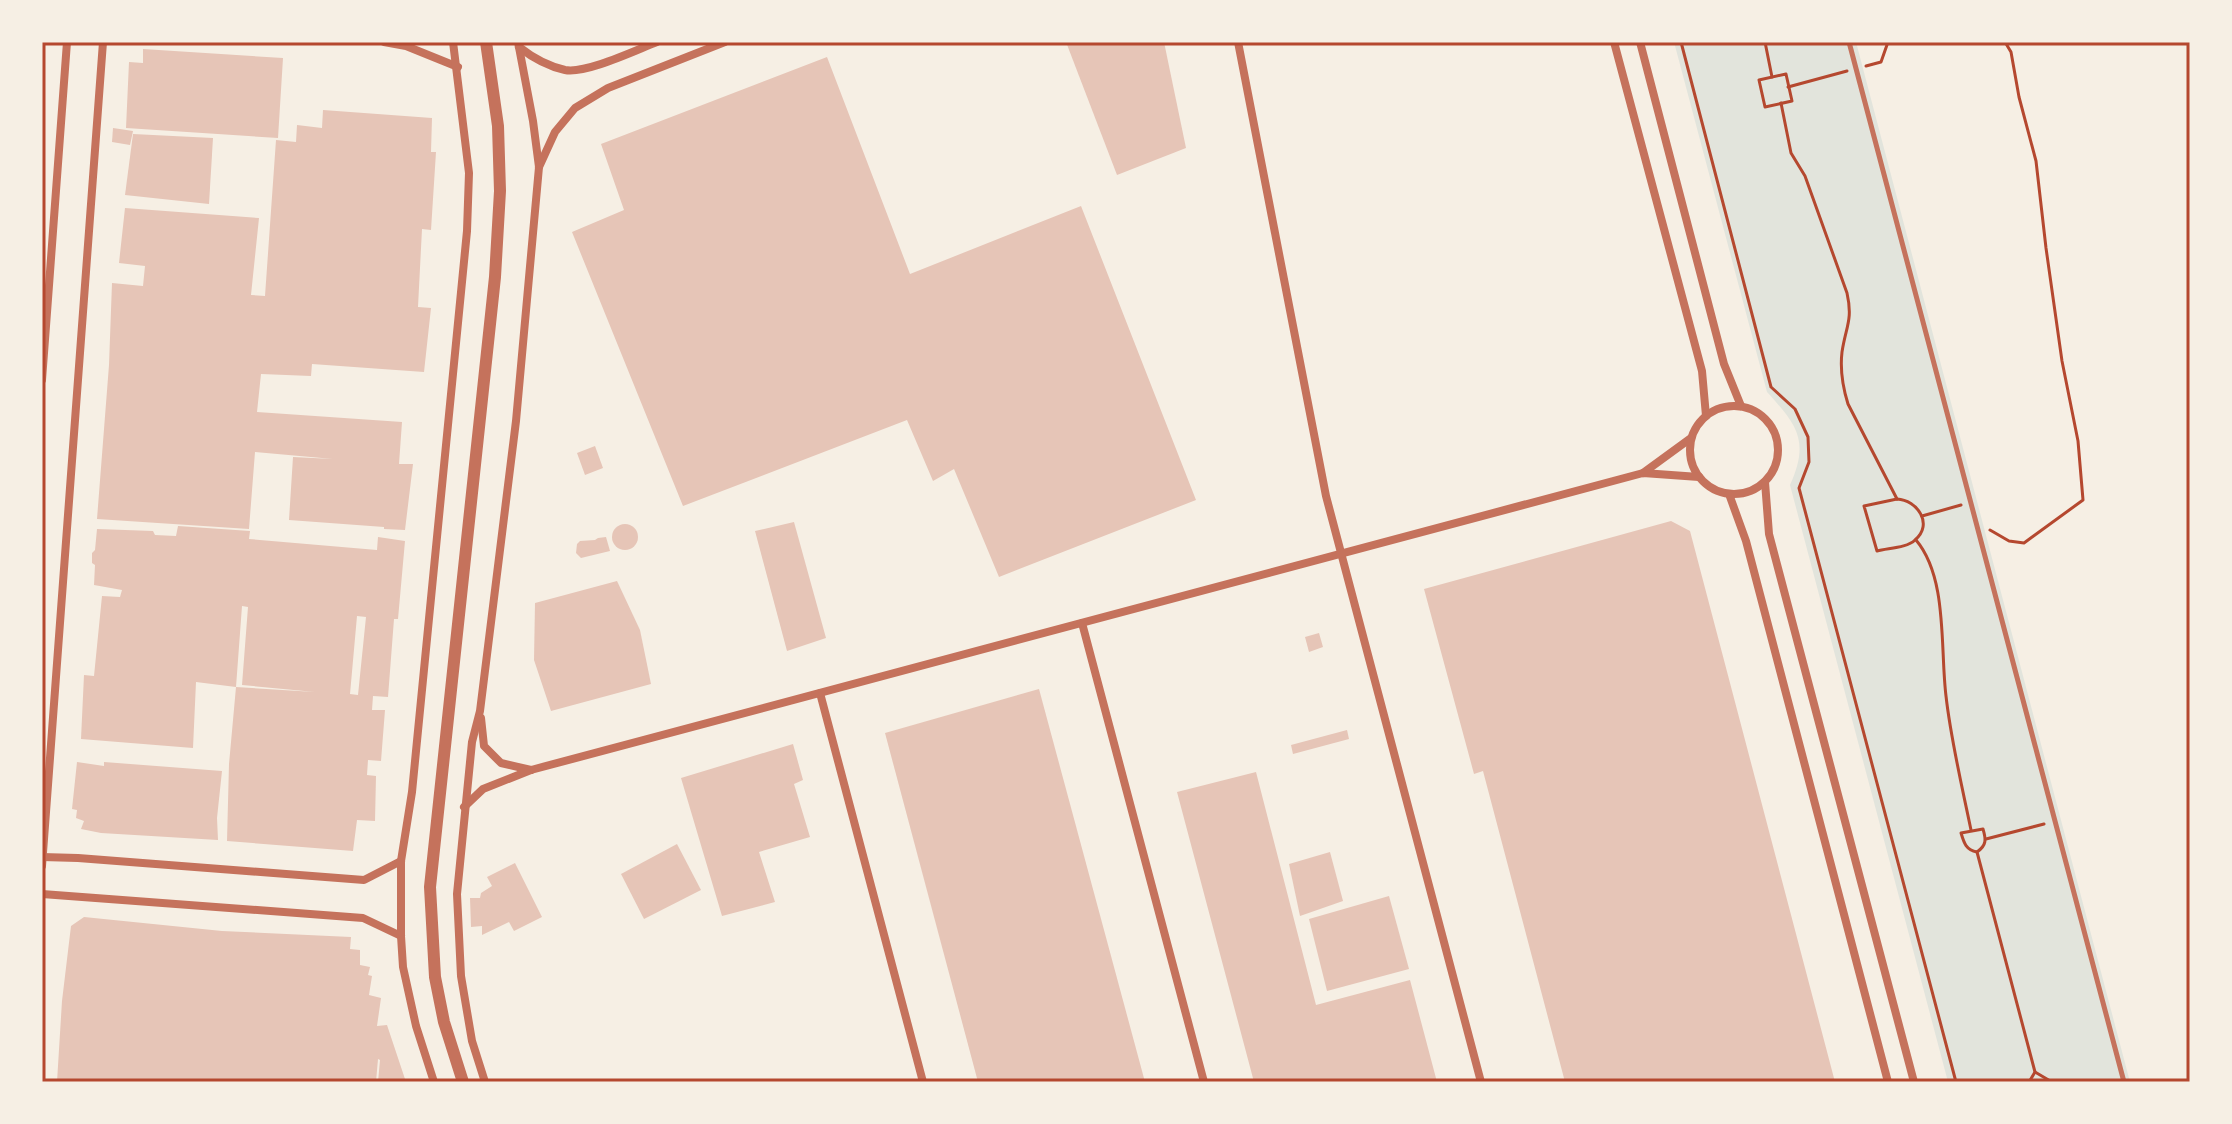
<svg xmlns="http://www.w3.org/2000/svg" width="2232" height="1124" font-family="'Titillium Web',sans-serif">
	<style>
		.green { fill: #e2e4dc }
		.building { fill: #e6c5b7; fill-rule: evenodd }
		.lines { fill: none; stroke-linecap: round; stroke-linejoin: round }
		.path { stroke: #b5482f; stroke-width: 3 }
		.service { stroke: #c5725c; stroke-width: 5 }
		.minor { stroke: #c5725c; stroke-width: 8 }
		.tertiary { stroke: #c5725c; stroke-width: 12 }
		.neatline { fill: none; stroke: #b5482f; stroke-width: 3 }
	</style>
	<rect width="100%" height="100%" fill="#f6efe4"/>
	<path class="green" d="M1674 42H1856L2130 1082H1948L1790 485C1810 441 1797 425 1767 392Z"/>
	<g class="building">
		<path d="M1066 42H1164L1186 148 1117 175Z"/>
		<path d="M143 49 283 58 278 138 126 128 129 62 143 63Z"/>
		<path d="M827 57 910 274 1081 206 1196 500 999 577 954 469 933 481 907 420 683 506 572 232 624 210 601 144Z"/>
		<path d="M323 110 432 118 431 152H436L431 230 422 229 418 307 431 308 424 372 312 364 311 376 261 374 257 412 402 422 399 464H413L405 530 384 529V527L289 520 293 457 333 459 255 452 249 529 97 519 109 365 112 283 143 286 145 266 119 263 125 208 259 218 251 295 265 296 276 140 296 142 297 125 322 128Z"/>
		<path d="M113 128 133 131 130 145 112 142Z"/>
		<path d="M133 134 213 138 209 204 125 195Z"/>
		<path d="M595 446 603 468 585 475 577 453Z"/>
		<path d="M1671 521 1690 531 1835 1082H1565L1483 771 1474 774 1424 589Z"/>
		<path d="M794 522 826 638 787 651 755 531Z"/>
		<circle cx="625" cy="537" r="13"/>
		<path d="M178 526 250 531 249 539 377 550 378 537 405 541 398 619H394L388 697 373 696 372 710H385L381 761 368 760 367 775 376 776 375 821 357 820 353 851 227 841 229 764 236 687 315 692 242 685 248 607 242 606 236 687 196 682 193 748 81 739 84 675 94 676 102 596 120 597 122 590 94 585 95 565 92 563V553L95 550 97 529 153 531 155 535 176 536ZM357 616 366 617 358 695 350 694Z"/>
		<path d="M606 537 610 551 581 558 576 553 577 544 580 541 595 540 598 538Z"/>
		<path d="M617 581 640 630 651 684 551 711 534 660 535 603Z"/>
		<path d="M1319 633 1323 647 1309 652 1305 637Z"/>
		<path d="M1039 689 1145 1082H978L885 733Z"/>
		<path d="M1347 730 1349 739 1293 754 1291 745Z"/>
		<path d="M793 744 803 780 794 784 810 837 759 852 775 902 722 916 681 778Z"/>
		<path d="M77 762 104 766V762L222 771 217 818 218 840 101 833 81 829 84 821 76 818 77 810 72 809Z"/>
		<path d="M1256 772 1316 1005 1410 980 1437 1082H1254L1177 792Z"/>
		<path d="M677 844 701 890 644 919 621 874Z"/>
		<path d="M1330 852 1343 901 1300 916 1289 864Z"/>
		<path d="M515 863 542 917 514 931 509 922 482 935V926L471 927 470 898H480L481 893 492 886 487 877Z"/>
		<path d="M1389 896 1409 969 1327 991 1309 919Z"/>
		<path d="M84 917 222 931 351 937 350 949 360 950V965L370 967 368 975 372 976 369 995 381 998 377 1026 387 1025 406 1082H378L380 1060 378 1059 376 1082H57L62 1001 71 926Z"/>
	</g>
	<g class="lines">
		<g class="path">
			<path d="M1681 42 1771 387 1795 409 1808 437 1809 462 1799 488 1956 1082"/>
			<path d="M1765 42 1772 77"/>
			<path d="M1866 66 1881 62 1888 42"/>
			<path d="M1786 74 1792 101 1765 107 1759 80Z"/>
			<path d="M1788 87 1847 71"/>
			<path d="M1781 103 1791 153 1805 176 1847 293C1853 320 1846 326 1842 352 1840 369 1843 388 1848 404L1897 499"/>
			<path d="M1897 499C1917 500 1934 524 1915 540 1907 548 1888 548 1877 551L1864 506Z"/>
			<path d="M1922 516 1961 505"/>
			<path d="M1990 530 2009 541 2024 543 2083 500 2078 441 2062 361 2046 248 2036 161 2019 97 2011 52 2005 42"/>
			<path d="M1916 540C1948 578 1940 648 1946 696 1951 741 1962 786 1971 830"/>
			<path d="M1983 829C1986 839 1987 845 1977 852 1966 850 1964 843 1961 833Z"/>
			<path d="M1986 839 2044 824"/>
			<path d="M1977 852 2035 1072 2029 1082"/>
			<path d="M2035 1072 2052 1082"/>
		</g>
		<path class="service" d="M1849 42 2124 1082"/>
		<g class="minor">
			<path d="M384 42 406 46 458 67"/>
			<path d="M1238 42 1326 496 1481 1082"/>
			<path d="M1614 42 1702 371 1706 416"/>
			<path d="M1640 42 1724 364 1741 406"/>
			<path d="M519 47C533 58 547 66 565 70 586 74 636 50 657 42"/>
			<path d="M539 167 555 132 575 108 608 88 725 42"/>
			<path d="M42 380 67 42"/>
			<circle cx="1734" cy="450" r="44"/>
			<path d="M1643 473 1691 438"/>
			<path d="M1765 482 1769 534 1914 1082"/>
			<path d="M1729 494 1746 541 1888 1082"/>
			<path d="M1082 623 1204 1082"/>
			<path d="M820 693 923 1082"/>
			<path d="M481 718 484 746 501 763 531 770"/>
			<path d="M464 807 483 789 531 770 1643 473 1699 477"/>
			<path d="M42 857 78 858 364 880 401 861"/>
			<path d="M42 866 103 42"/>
			<path d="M42 894 363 918 401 936"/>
			<path d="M434 1082 416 1026 403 967 401 936V861L412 792 467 231 469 173 453 42"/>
			<path d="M485 1082 472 1041 461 976 457 894 472 742 480 711 516 421 539 167 533 121 518 42"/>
		</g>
		<path class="tertiary" d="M463 1082 444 1022 435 977 430 887 495 277 500 191 498 126 486 42"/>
	</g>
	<rect width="2232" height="1124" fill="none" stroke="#f6efe4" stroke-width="88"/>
	<rect x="44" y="44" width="2144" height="1036" class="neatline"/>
</svg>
